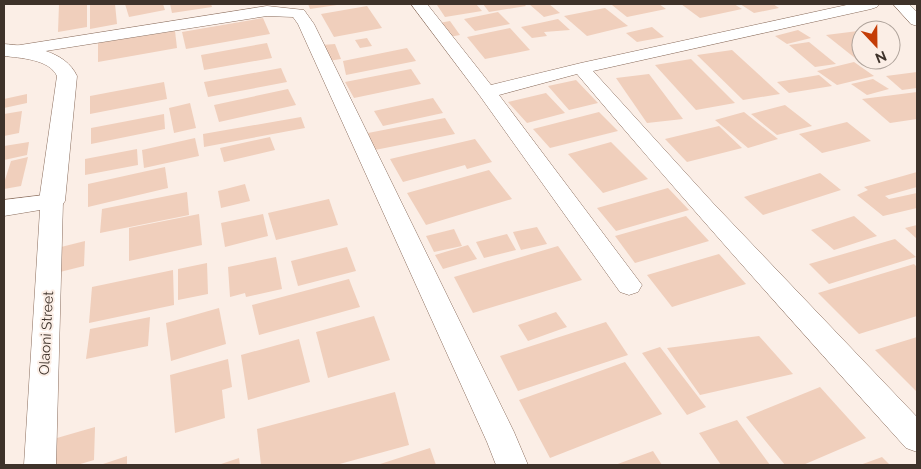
<svg xmlns="http://www.w3.org/2000/svg" width="921" height="469" font-family="Raleway,sans-serif">
	<style>
		.building { fill: #f0cfbc }
		.lines { fill: none; stroke-linecap: round; stroke-linejoin: round }
		.minor-casing { stroke: #8a6d5d; stroke-width: 1 }
		.tertiary-casing { stroke: #8a6d5d; stroke-width: 1 }
		.minor { fill: #fff; fill-rule: evenodd }
		.tertiary { fill: #fff; fill-rule: evenodd }
		.labels { text-anchor: middle; dominant-baseline: central; stroke-width: 4; stroke-linejoin: round; paint-order: stroke }
		.street-label { font-size: 14px; fill: #3e322a; stroke: #fbeee6 }
	</style>
	<rect width="100%" height="100%" fill="#fbeee6"/>
	<g class="building">
		<path d="M59 4H87V27L58 32Z"/>
		<path d="M90 4H115L117 24 90 29Z"/>
		<path d="M125 4H163L165 10 129 17Z"/>
		<path d="M170 4H211L212 7 172 13Z"/>
		<path d="M308 4H337V5L310 9Z"/>
		<path d="M444 4H476L482 11 445 17 437 5Z"/>
		<path d="M483 4H524L526 6 489 12Z"/>
		<path d="M529 4H549L560 13 544 17Z"/>
		<path d="M616 4H659L666 9 627 17 612 5Z"/>
		<path d="M681 4H734L742 9 700 18Z"/>
		<path d="M740 4H773L779 8 754 13Z"/>
		<path d="M367 6 382 28 334 37 321 14Z"/>
		<path d="M605 8 628 26 587 36 564 16Z"/>
		<path d="M498 12 510 24 475 31 464 19Z"/>
		<path d="M263 18 270 34 186 49 182 32Z"/>
		<path d="M558 19 570 30 544 32 547 36 532 38 521 27Z"/>
		<path d="M450 21 460 35 449 37 439 23Z"/>
		<path d="M652 27 664 37 637 42 626 33Z"/>
		<path d="M510 28 530 50 485 59 467 37Z"/>
		<path d="M798 30 811 38 787 44 775 36Z"/>
		<path d="M175 31 177 48 98 62V43Z"/>
		<path d="M858 31 861 34 860 62 826 35Z"/>
		<path d="M367 38 372 46 360 48 355 40Z"/>
		<path d="M809 42 836 64 815 67 789 45Z"/>
		<path d="M267 43 272 58 204 70 201 55Z"/>
		<path d="M335 44 341 59 328 61 322 45Z"/>
		<path d="M407 48 416 61 346 75 343 61Z"/>
		<path d="M732 50 780 94 743 100 697 55Z"/>
		<path d="M691 59 735 103 696 110 655 65Z"/>
		<path d="M854 62 874 76 837 85 817 71Z"/>
		<path d="M281 68 287 82 208 97 204 82Z"/>
		<path d="M411 69 421 84 354 98 345 82Z"/>
		<path d="M917 72V88L902 90 886 76Z"/>
		<path d="M649 74 683 119 647 123 616 78Z"/>
		<path d="M819 75 832 86 789 93 777 82Z"/>
		<path d="M873 79 889 89 867 95 851 84Z"/>
		<path d="M576 80 598 103 569 110 548 86Z"/>
		<path d="M164 82 167 99 90 114V96Z"/>
		<path d="M288 89 296 105 219 122 214 105Z"/>
		<path d="M917 92V119L890 123 862 99Z"/>
		<path d="M546 93 565 113 527 123 508 102Z"/>
		<path d="M27 94V103L4 108V99Z"/>
		<path d="M433 98 443 113 383 126 374 111Z"/>
		<path d="M190 103 196 128 174 133 169 108Z"/>
		<path d="M785 105 812 126 777 135 751 114Z"/>
		<path d="M22 111 19 133 4 136V114Z"/>
		<path d="M599 112 618 131 550 148 533 129Z"/>
		<path d="M744 112 778 139 748 148 715 120Z"/>
		<path d="M164 114 165 129 91 144V128Z"/>
		<path d="M301 117 305 128 204 147 203 134Z"/>
		<path d="M445 118 455 134 375 150 368 133Z"/>
		<path d="M847 122 871 141 822 153 799 134Z"/>
		<path d="M719 126 742 148 687 162 665 139Z"/>
		<path d="M270 137 275 150 224 162 220 148Z"/>
		<path d="M195 138 199 156 144 168 142 150Z"/>
		<path d="M475 139 492 162 467 169 465 165 403 182 390 159Z"/>
		<path d="M29 142 27 155 4 160V146Z"/>
		<path d="M611 142 648 179 603 193 568 154Z"/>
		<path d="M137 149 138 165 85 175V159Z"/>
		<path d="M28 157 21 186 4 189V183L11 161Z"/>
		<path d="M165 167 168 188 88 207V184Z"/>
		<path d="M489 170 512 199 426 225 407 193Z"/>
		<path d="M917 172V187L885 196 889 199 917 193V208L883 216 857 195 868 190 864 187Z"/>
		<path d="M820 173 841 190 763 215 744 197Z"/>
		<path d="M245 184 250 201 221 208 218 191Z"/>
		<path d="M668 188 689 210 616 231 597 208Z"/>
		<path d="M187 192 189 215 100 233 102 209Z"/>
		<path d="M329 199 338 225 276 240 268 213Z"/>
		<path d="M199 214 202 245 129 261V228Z"/>
		<path d="M263 214 268 236 225 247 221 223Z"/>
		<path d="M686 216 709 241 635 263 615 236Z"/>
		<path d="M854 216 877 236 834 250 811 230Z"/>
		<path d="M917 225V239L905 228Z"/>
		<path d="M537 227 547 244 521 250 513 232Z"/>
		<path d="M454 229 462 246 434 252 426 236Z"/>
		<path d="M507 234 516 250 484 258 476 242Z"/>
		<path d="M895 239 916 257 829 284 809 264Z"/>
		<path d="M85 241 84 266 60 272 61 247Z"/>
		<path d="M468 245 477 259 443 269 435 255Z"/>
		<path d="M558 246 582 280 473 313 454 277Z"/>
		<path d="M347 247 356 271 298 286 291 261Z"/>
		<path d="M719 254 746 284 672 307 647 275Z"/>
		<path d="M276 257 282 289 246 297 245 293 230 297 228 267Z"/>
		<path d="M207 263 208 294 178 300V269Z"/>
		<path d="M914 264 917 267V316L859 334 818 293Z"/>
		<path d="M173 270 174 305 89 323 92 287Z"/>
		<path d="M349 279 360 307 259 335 252 305Z"/>
		<path d="M219 308 226 344 171 361 166 323Z"/>
		<path d="M556 312 567 327 528 341 518 325Z"/>
		<path d="M374 316 390 360 328 378 316 332Z"/>
		<path d="M150 317 148 346 86 359 90 329Z"/>
		<path d="M606 322 628 355 518 391 500 356Z"/>
		<path d="M759 336 793 374 700 395 667 348Z"/>
		<path d="M917 337V392L875 350Z"/>
		<path d="M299 339 310 382 248 400 241 355Z"/>
		<path d="M660 347 706 407 687 415 642 353Z"/>
		<path d="M228 359 232 387 222 390 225 418 175 433 170 375Z"/>
		<path d="M625 362 662 414 550 458 519 400Z"/>
		<path d="M820 387 866 438 803 465H785L746 417Z"/>
		<path d="M395 392 409 445 336 465H261L257 429Z"/>
		<path d="M737 420 770 465H721L699 433Z"/>
		<path d="M95 427 94 460 77 465H49L50 440Z"/>
		<path d="M430 448 436 465H377Z"/>
		<path d="M653 451 662 465H615Z"/>
		<path d="M127 456V465H100Z"/>
		<path d="M882 457 890 465H860Z"/>
		<path d="M239 458 240 465H218Z"/>
	</g>
	<g class="lines">
		<g class="minor-casing">
			<g id="minor">
				<path d="M411 4H427L491 85 581 63 851 4H879L877 7 871 9 593 71 713 203 917 417V452L906 448C795 325 684 201 577 74L499 95 642 285 638 292 629 295 620 292 480 96Z"/>
				<path d="M893 4H909L917 12V26L911 24Z"/>
				<path d="M267 6 304 10 314 24 514 432 528 465H496L487 442 298 24 293 17 267 16 14 56 8 55 5 51 8 47 14 46Z"/>
				<path d="M52 194 60 196 63 201 56 465H24L40 210 4 216V200Z"/>
			</g>
		</g>
		<g class="tertiary-casing">
			<path id="tertiary" d="M4 44C30 46 65 50 77 76L65 201 61 207 52 210 43 207 39 201 57 76C49 59 20 58 4 56Z"/>
		</g>
		<use href="#minor" class="minor"/>
		<use href="#tertiary" class="tertiary"/>
	</g>
	<g class="labels">
		<g class="street-label">
			<text transform="translate(46 333) rotate(-87)">Olaoni Street</text>
		</g>
	</g>
	<rect width="921" height="469" fill="none" stroke="#3e322a" stroke-width="10"/>
	<g transform="translate(876 45) rotate(158)"><circle r="24" fill="#fbeee6" stroke="#afa39b"/>
	<path d="M0-4L9 19L0 12L-9 19Z" fill="#c43d07"/>
	<text y="-8" font-size="14" font-weight="bold" text-anchor="middle" fill="#3e322a">N</text>
	</g>
</svg>
